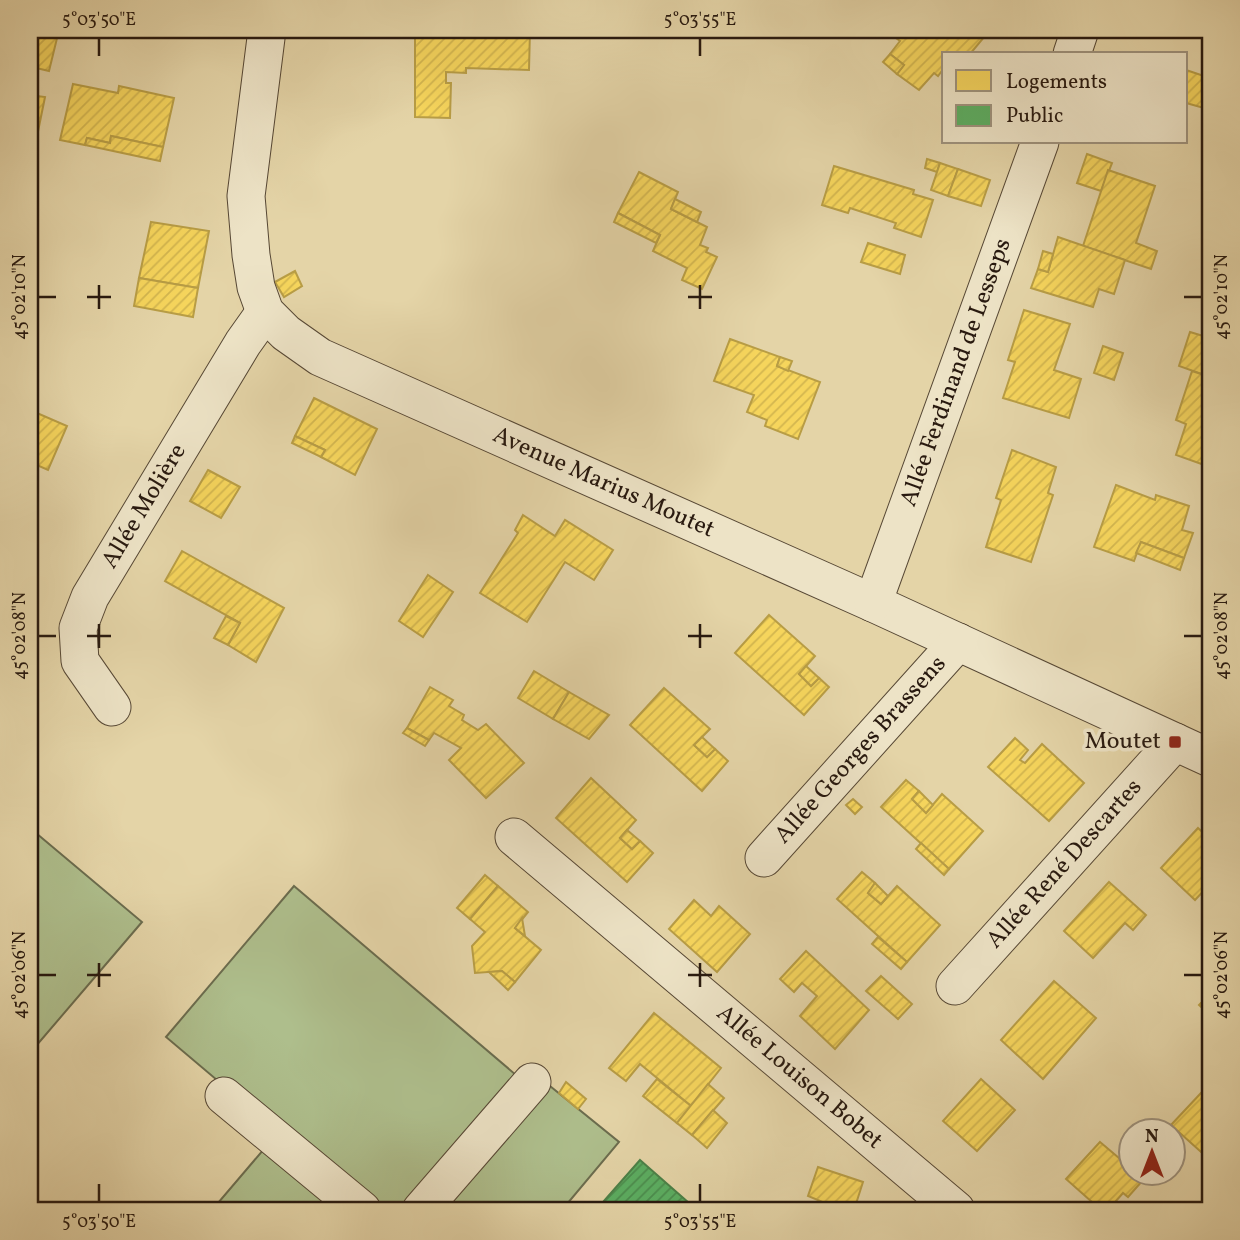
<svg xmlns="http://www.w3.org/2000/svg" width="1240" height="1240" font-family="Vollkorn,serif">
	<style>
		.green { fill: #aebe8c; stroke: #6b6c4e; stroke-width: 2 }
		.homes { fill: url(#homes-hatch); stroke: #b89d45; stroke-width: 2 }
		.public { fill: url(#public-hatch); stroke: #4b8148; stroke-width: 2 }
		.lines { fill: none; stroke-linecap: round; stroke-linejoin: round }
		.minor-casing { stroke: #574835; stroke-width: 39 }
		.minor { stroke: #ede3c6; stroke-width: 37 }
		.ticks { fill: none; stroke: #28190f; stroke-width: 2.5 }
		.poi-dot { fill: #8f2418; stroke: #ede3c6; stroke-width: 2.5 }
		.labels { text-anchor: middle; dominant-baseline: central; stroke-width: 7; stroke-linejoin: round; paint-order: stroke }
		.street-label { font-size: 24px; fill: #28190f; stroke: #ede3c6 }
		.poi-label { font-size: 24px; fill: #28190f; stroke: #ede3c6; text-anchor: end }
		.neatline { fill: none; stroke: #28190f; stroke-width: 2.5 }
		.ticks-label { font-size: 18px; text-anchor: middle; fill: #28190f }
	</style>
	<defs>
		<pattern id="homes-hatch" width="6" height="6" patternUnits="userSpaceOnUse" patternTransform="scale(1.75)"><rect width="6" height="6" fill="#f6d55c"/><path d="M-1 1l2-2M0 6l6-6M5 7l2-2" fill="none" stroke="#d3b64f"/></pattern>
		<pattern id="public-hatch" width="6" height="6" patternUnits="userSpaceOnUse" patternTransform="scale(1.75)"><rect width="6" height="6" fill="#5aae61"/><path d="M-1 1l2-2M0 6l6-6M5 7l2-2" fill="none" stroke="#4a8d4e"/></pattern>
	</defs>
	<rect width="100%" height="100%" fill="#e4d4a7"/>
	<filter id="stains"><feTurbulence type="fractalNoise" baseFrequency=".00286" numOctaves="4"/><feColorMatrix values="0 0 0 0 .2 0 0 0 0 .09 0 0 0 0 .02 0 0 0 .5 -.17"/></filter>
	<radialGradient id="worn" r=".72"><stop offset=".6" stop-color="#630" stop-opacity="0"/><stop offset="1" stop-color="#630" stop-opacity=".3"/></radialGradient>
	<g class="green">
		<path d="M30 828 142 922 30 1053Z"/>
		<path d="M294 886 523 1081 412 1210H371L166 1037Z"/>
		<path d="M545 1082 619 1142 562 1210H430Z"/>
		<path d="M270 1142 350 1210H212Z"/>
	</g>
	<g class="homes">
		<path d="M30 30H59L49 71 32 67 37 44 30 43Z"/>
		<path d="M415 30H530L529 70 466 68V73L446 72V83H451L450 118 415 117Z"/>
		<path d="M885 30H990L970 54H944V68L938 76 934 73 919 90 897 74 904 65 890 54 900 41Z"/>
		<path d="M890 54 904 65 897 74 883 62Z"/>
		<path d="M1186 70 1210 78V90L1204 108 1186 103Z"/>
		<path d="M73 84 118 93 119 86 174 98 163 147 111 136 110 143 87 138 85 145 60 140Z"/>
		<path d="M30 95 45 97 31 166H30Z"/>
		<path d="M111 136 163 147 160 161 85 145 87 138 110 143Z"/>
		<path d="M1087 154 1112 163 1101 191 1077 183Z"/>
		<path d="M927 159 940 163 937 172 925 168Z"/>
		<path d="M940 163 958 169 948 196 931 190Z"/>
		<path d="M834 166 914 190 913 194 933 200 921 237 894 228 896 223 850 208 848 213 822 205Z"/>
		<path d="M958 169 990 180 981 206 948 196Z"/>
		<path d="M1108 170 1155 186 1136 243 1157 251 1151 269 1083 246Z"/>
		<path d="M639 172 678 192 671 209 707 227 700 245 708 248 706 252 717 257 702 289 682 280 687 268 653 251 660 235 618 213Z"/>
		<path d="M675 199 701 212 697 222 671 209Z"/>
		<path d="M618 213 660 235 656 243 614 222Z"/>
		<path d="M151 222 209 231 198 288 139 278Z"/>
		<path d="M1058 237 1125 260 1114 294 1099 289 1093 307 1031 288 1038 269 1048 272Z"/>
		<path d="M868 243 905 255 900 274 861 262Z"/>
		<path d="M1043 251 1053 254 1048 272 1038 269Z"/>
		<path d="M295 271 302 286 284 297 275 282Z"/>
		<path d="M139 278 198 288 193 317 134 306Z"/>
		<path d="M1024 310 1070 324 1054 370 1081 379 1069 418 1003 398 1015 362 1008 360Z"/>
		<path d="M1190 332 1210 338V377L1179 366Z"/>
		<path d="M730 339 780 357 777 366 820 382 798 439 765 426 767 420 747 412 754 395 714 381Z"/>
		<path d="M1103 346 1123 353 1114 380 1094 373Z"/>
		<path d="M780 357 792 361 788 371 777 366Z"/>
		<path d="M1192 371 1210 377V467L1176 455 1186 424 1176 420Z"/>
		<path d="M314 398 377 429 355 475 321 457 325 450 295 436Z"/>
		<path d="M30 410 67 426 48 470 30 462Z"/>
		<path d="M295 436 325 450 321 457 292 443Z"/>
		<path d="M1012 450 1056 467 1048 493 1053 495 1031 562 986 547 1001 500 996 498Z"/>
		<path d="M208 470 240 487 221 518 190 501Z"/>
		<path d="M1116 485 1155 500 1156 495 1189 506 1182 530 1193 533 1184 558 1141 542 1134 561 1094 547Z"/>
		<path d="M523 515 555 536 565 520 613 550 594 580 565 562 527 622 480 593 518 533 515 530Z"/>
		<path d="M1141 542 1184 558 1180 570 1136 553Z"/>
		<path d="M182 551 284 608 256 662 228 645 240 623 165 581Z"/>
		<path d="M428 575 453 592 423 637 399 621Z"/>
		<path d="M769 615 815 656 799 674 811 686 819 678 829 687 804 715 735 653Z"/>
		<path d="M226 616 240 623 228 645 214 638Z"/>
		<path d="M806 666 819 678 811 686 799 674Z"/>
		<path d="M534 671 569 692 553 719 518 698Z"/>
		<path d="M430 687 453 700 449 706 464 715 462 720 478 730 486 724 524 763 486 798 449 760 461 748 434 733 429 740 407 728Z"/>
		<path d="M664 688 710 729 694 745 707 757 715 749 728 761 702 791 630 725Z"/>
		<path d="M569 692 609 715 589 739 553 719Z"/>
		<path d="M407 728 429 740 425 746 403 733Z"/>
		<path d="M702 737 715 749 707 757 694 745Z"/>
		<path d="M1015 738 1028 750 1020 760 1025 763 1042 744 1084 783 1049 821 988 767Z"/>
		<path d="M591 778 636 820 620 838 632 849 640 841 653 853 627 882 556 818Z"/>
		<path d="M906 780 919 791 912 799 926 813 942 794 983 831 949 869 881 807Z"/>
		<path d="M919 791 933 805 926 813 912 799Z"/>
		<path d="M853 799 862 807 855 814 846 805Z"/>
		<path d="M1198 828 1210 839V884L1195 900 1161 868Z"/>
		<path d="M627 830 640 841 632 849 620 838Z"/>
		<path d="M921 843 949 869 944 875 916 849Z"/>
		<path d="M862 872 875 883 868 893 881 904 897 886 940 925 907 962 837 899Z"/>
		<path d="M485 875 498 886 470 919 457 908Z"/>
		<path d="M1109 882 1146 915 1133 930 1125 923 1093 958 1064 931Z"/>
		<path d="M875 883 888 896 881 904 868 893Z"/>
		<path d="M498 886 528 912 515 928 541 950 515 982 502 971 475 973 472 946 485 932 470 919Z"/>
		<path d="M694 900 711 916 719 906 750 934 717 972 669 929Z"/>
		<path d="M522 918 525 936 515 928Z"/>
		<path d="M878 937 907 962 901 969 872 944Z"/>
		<path d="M806 951 869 1010 835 1049 800 1016 817 996 802 983 794 992 780 979Z"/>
		<path d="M502 971 515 982 508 990 489 972Z"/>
		<path d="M881 976 912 1004 898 1019 866 991Z"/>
		<path d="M1054 981 1096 1018 1043 1079 1001 1040Z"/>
		<path d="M1210 994V1015L1199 1005Z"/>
		<path d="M654 1013 721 1068 691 1106 640 1064 626 1081 609 1068Z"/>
		<path d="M657 1079 691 1106 677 1123 643 1096Z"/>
		<path d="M981 1079 1015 1110 977 1151 943 1121Z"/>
		<path d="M566 1082 586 1099 578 1109 559 1093Z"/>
		<path d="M708 1084 724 1098 692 1135 677 1123Z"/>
		<path d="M1201 1093 1210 1101V1160L1171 1125Z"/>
		<path d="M713 1110 727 1123 707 1148 692 1135Z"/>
		<path d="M1100 1142 1132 1169V1174H1136L1143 1180 1128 1197 1123 1193 1108 1210H1101L1066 1179Z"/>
		<path d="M818 1167 863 1182 854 1210H822L825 1203 808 1196Z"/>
	</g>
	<path class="public" d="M640 1160 697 1210H596Z"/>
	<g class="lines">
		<g class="minor-casing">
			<g id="minor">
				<path id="s1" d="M267 30 246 196 251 255 256 287 265 312 286 333 320 357 873 603 1210 758"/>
				<path d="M1072 54 1080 30"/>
				<path id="s2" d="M873 603 1040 142"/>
				<path id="s3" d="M112 707 80 661 78 628 90 597 243 343 265 312"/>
				<path id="s4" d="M514 837 956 1210"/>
				<path id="s5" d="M764 858 958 642"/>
				<path id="s6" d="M955 986 1175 742"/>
				<path d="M224 1096 362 1210"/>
				<path d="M421 1210 532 1082"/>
			</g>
		</g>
		<use href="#minor" class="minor"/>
	</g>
	<path class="ticks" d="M99 38V56M700 38V56M99 285V309M700 285V309M38 297H56M87 297H111M688 297H712M1184 297H1202M99 624V648M700 624V648M38 636H56M87 636H111M688 636H712M1184 636H1202M99 963V987M700 963V987M38 975H56M87 975H111M688 975H712M1184 975H1202M99 1184V1202M700 1184V1202"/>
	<rect class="poi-dot" x="1168" y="735" width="14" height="14" rx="3.5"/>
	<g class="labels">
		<g class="street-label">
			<text stroke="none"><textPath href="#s2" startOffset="245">Allée Ferdinand de Lesseps</textPath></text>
			<text stroke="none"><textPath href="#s1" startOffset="667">Avenue Marius Moutet</textPath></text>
			<text stroke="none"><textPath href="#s3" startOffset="228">Allée Molière</textPath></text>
			<text stroke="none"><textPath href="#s5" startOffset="145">Allée Georges Brassens</textPath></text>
			<text stroke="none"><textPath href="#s6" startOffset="164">Allée René Descartes</textPath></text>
			<text stroke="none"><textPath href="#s4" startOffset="373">Allée Louison Bobet</textPath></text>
		</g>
		<g class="poi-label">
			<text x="1161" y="742">Moutet</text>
		</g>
	</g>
	<rect width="1240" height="1240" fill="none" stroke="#e4d4a7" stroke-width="77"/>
	<rect x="942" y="52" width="245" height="91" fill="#ede3c6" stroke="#9e927d" stroke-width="2"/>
	<rect x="956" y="70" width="35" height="21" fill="#f6d55c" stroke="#9e927d" stroke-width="2"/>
	<text x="1006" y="88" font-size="21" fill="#28190f">Logements</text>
	<rect x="956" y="105" width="35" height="21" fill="#5aae61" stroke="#9e927d" stroke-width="2"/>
	<text x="1006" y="122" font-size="21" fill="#28190f">Public</text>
	<g transform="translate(1152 1152)"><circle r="33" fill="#ede3c6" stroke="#9e927d" stroke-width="2"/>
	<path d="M0-5L12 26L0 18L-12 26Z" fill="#8f2418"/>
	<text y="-10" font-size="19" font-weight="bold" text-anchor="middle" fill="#28190f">N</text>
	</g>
	<rect x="38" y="38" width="1164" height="1164" class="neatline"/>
	<g class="ticks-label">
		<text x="99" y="25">5°03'50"E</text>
		<text x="700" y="25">5°03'55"E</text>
		<text transform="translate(19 297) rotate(-90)" y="6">45°02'10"N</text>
		<text transform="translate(1221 297) rotate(-90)" y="6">45°02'10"N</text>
		<text transform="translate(19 636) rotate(-90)" y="6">45°02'08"N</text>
		<text transform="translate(1221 636) rotate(-90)" y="6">45°02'08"N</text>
		<text transform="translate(19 975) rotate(-90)" y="6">45°02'06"N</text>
		<text transform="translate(1221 975) rotate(-90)" y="6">45°02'06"N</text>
		<text x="99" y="1227">5°03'50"E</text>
		<text x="700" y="1227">5°03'55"E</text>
	</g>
	<rect width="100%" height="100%" filter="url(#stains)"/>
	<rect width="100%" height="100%" fill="url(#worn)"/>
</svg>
